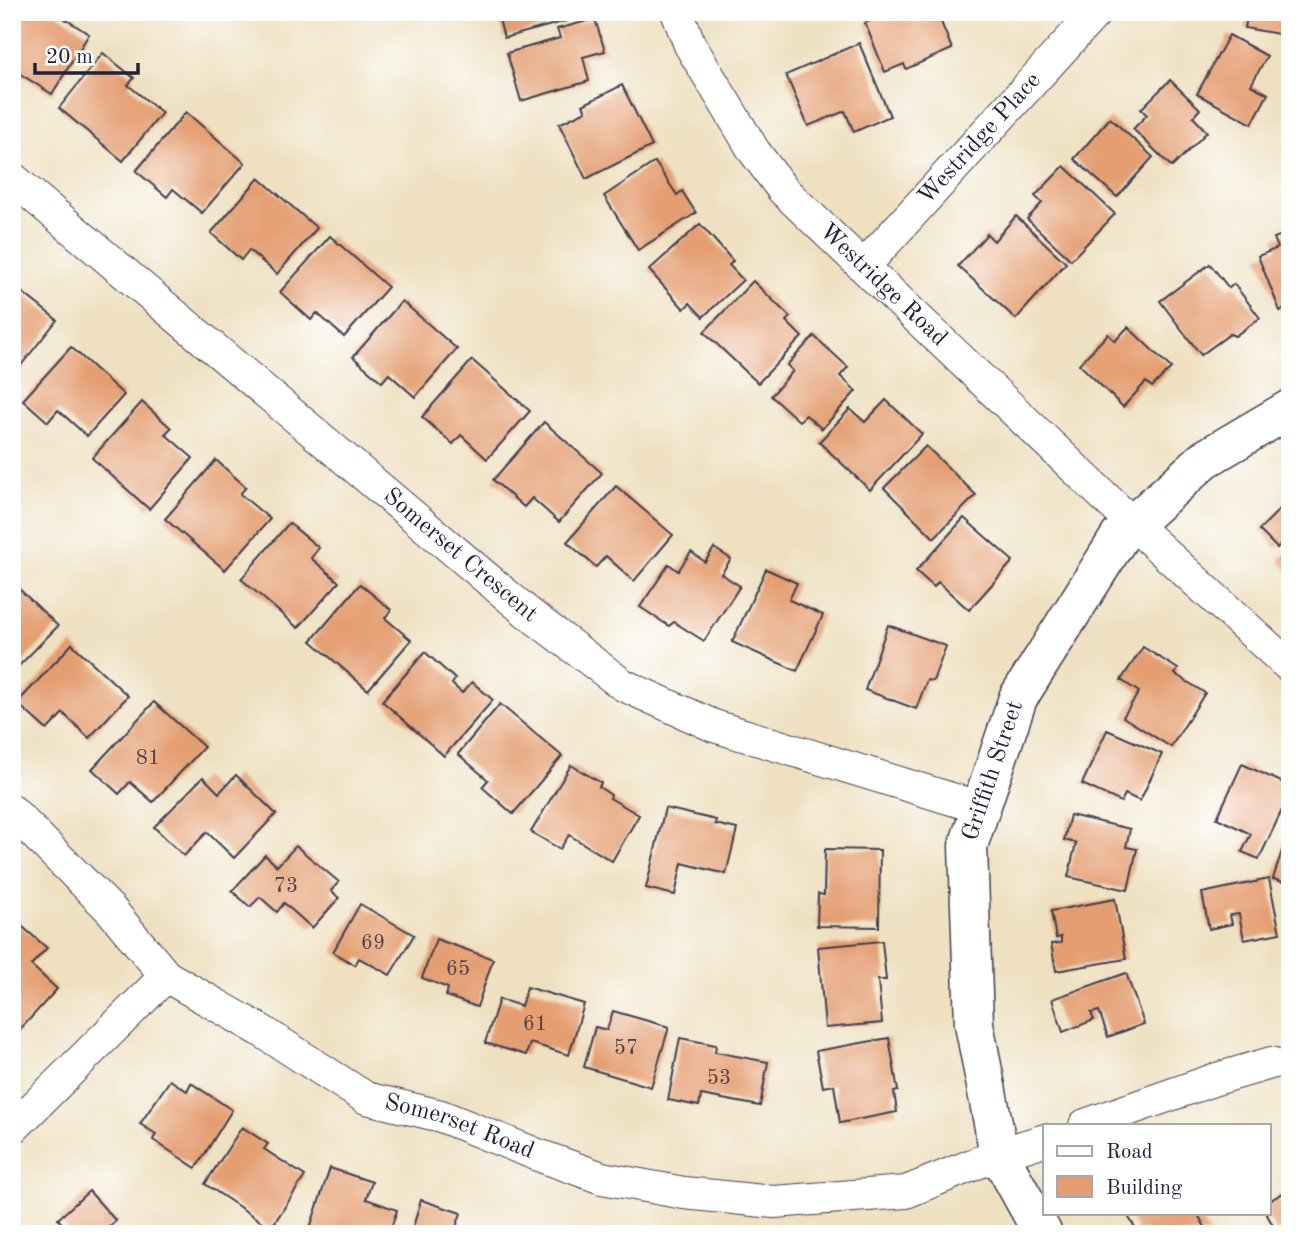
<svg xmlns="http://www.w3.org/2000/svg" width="1302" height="1246" font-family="'Old Standard TT',serif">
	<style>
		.building { fill: #e49e71 }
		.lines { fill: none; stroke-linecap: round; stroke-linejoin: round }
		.minor-casing { stroke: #413e4f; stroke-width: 34 }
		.tertiary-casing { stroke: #413e4f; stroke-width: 41 }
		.minor { stroke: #fff; stroke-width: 32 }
		.tertiary { stroke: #fff; stroke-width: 38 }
		.labels { text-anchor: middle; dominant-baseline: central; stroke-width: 6; stroke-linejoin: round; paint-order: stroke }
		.number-label { font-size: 21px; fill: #524148 }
		.street-label { font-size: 24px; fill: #22223b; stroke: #fff }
	</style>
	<rect width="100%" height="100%" fill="#fff"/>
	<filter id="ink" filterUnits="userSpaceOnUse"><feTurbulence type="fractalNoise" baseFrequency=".0143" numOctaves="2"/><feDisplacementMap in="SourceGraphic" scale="14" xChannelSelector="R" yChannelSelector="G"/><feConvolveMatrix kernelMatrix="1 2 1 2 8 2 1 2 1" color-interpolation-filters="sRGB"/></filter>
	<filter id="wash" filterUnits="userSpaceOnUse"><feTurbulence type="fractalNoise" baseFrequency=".00686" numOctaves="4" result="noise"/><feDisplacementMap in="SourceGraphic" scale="28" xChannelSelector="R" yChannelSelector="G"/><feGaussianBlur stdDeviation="1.57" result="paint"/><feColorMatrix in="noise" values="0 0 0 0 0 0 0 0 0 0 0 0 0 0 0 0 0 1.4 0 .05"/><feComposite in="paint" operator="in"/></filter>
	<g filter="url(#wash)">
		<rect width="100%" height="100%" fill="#eee0c0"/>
		<g id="blocks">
			<g class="building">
				<path d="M12 12H54L89 34 52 94 17 72 12 79Z"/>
				<path d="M497 12H587L588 15 504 38Z"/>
				<path d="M888 12H924L926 16 937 12 952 49 906 69 904 64 885 72 865 23Z"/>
				<path d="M1248 12H1290V36L1245 28Z"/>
				<path d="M595 19 605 51 583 57 589 81 521 101 507 53 560 38 557 29Z"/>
				<path d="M1229 35 1267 56 1251 85 1268 94 1252 124 1197 94Z"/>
				<path d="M859 43 890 116 854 132 845 111 808 126 786 75Z"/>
				<path d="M103 53 134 78 128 85 162 113 123 161 59 108Z"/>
				<path d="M1170 80 1200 109 1193 117 1207 132 1172 167 1133 129 1147 115 1141 109Z"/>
				<path d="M622 85 652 146 586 179 559 124 586 111 583 105Z"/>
				<path d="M186 112 245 163 202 213 173 189 167 197 136 171Z"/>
				<path d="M1110 118 1153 157 1117 197 1074 159Z"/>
				<path d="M655 162 677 195 682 191 696 213 638 250 604 196Z"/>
				<path d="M1064 166 1115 214 1071 260 1027 219 1042 203 1035 196Z"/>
				<path d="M259 178 317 228 277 274 249 250 241 260 211 233Z"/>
				<path d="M1016 216 1066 263 1016 319 958 266 987 234 994 241Z"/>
				<path d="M700 224 733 261 729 265 743 280 703 317 690 303 684 309 649 270Z"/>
				<path d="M1290 232V307L1280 311 1258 256 1278 248 1274 238Z"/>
				<path d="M330 236 388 287 344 337 317 313 311 320 280 292Z"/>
				<path d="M1210 264 1229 288 1234 284 1260 318 1235 336 1230 334 1201 355 1160 301Z"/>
				<path d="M753 281 790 317 786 321 802 337 758 383 704 332Z"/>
				<path d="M12 284 57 320 18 369 12 364Z"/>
				<path d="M402 301 457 349 415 397 389 374 382 382 353 357Z"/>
				<path d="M1128 327 1171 368 1152 387 1146 382 1123 407 1079 364 1108 334 1115 341Z"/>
				<path d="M814 336 848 367 840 376 856 391 822 429 806 415 799 421 771 396 793 371 787 365Z"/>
				<path d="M71 347 124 395 87 436 58 410 48 422 23 400Z"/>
				<path d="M472 360 530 411 487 459 461 435 453 444 422 417Z"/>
				<path d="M886 400 922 434 870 490 819 442 850 409 865 422Z"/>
				<path d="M142 402 171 428 165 434 193 458 149 509 92 458Z"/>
				<path d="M544 422 602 473 559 522 532 498 524 507 493 480Z"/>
				<path d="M926 446 976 495 934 538 884 488Z"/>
				<path d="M216 460 246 487 240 494 270 519 225 570 165 519Z"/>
				<path d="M616 486 673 535 634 581 606 556 596 567 567 542Z"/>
				<path d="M1287 502 1290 505V542L1286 538 1277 548 1259 530Z"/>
				<path d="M964 518 1013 561 969 610 938 582 934 587 916 571Z"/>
				<path d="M289 523 319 548 311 558 339 582 298 628 241 579Z"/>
				<path d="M714 548 731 559 721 574 740 586 704 641 674 622 669 626 640 607 669 564 678 571 691 552 705 562Z"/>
				<path d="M1290 549V572L1279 561Z"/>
				<path d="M766 569 797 583 789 600 823 615 797 671 732 642Z"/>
				<path d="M12 582 58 626 15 670 12 668Z"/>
				<path d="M360 584 391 610 385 618 411 640 368 690 311 641Z"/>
				<path d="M888 625 946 646 933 681 927 680 916 709 865 690Z"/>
				<path d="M72 644 128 696 89 738 63 713 47 730 17 703Z"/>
				<path d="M1143 647 1178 669 1175 674 1205 693 1171 747 1123 717 1139 692 1121 680Z"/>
				<path d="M425 652 455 679 452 684 462 693 472 682 493 700 444 756 382 701Z"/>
				<path d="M154 702 204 747 153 802 130 782 119 794 92 769Z"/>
				<path d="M500 704 562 756 513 814 482 787 488 780 458 754Z"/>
				<path d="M1107 730 1162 754 1140 801 1125 794 1121 802 1082 784Z"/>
				<path d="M1242 764 1290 786V793L1259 859 1242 852 1251 834 1217 818Z"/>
				<path d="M571 765 601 783 599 787 611 795 610 798 639 815 612 861 569 835 560 849 531 832Z"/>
				<path d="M236 775 276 814 234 858 207 832 184 856 154 827 203 777 219 793Z"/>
				<path d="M665 808 716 820 715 824 737 829 726 874 682 863 675 895 646 888Z"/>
				<path d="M1070 815 1130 829 1126 847 1137 849 1128 890 1068 877 1076 843 1064 840Z"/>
				<path d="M1285 841 1290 843V884L1273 879Z"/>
				<path d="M296 846 339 882 331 891 339 898 312 928 284 903 277 912 260 897 250 907 232 891 265 855 277 866Z"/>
				<path d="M825 849 880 850 879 927 817 926 818 894 824 895Z"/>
				<path d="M1269 879 1280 933 1244 940 1239 914 1230 915 1232 924 1209 929 1202 893Z"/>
				<path d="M1115 899 1126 959 1056 971 1051 944 1061 943V937L1056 938 1051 911Z"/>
				<path d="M360 904 414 935 390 975 359 958 355 965 333 952Z"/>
				<path d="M16 921 47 948 31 965 57 989 17 1033 12 1028V925Z"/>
				<path d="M436 939 493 959 477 1007 446 996 448 988 422 978Z"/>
				<path d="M882 941 886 980H878L882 1023 825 1028 818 947Z"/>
				<path d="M1126 973 1144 1024 1108 1037 1099 1011 1091 1013 1094 1020 1063 1032 1052 999Z"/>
				<path d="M527 987 584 1004 569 1055 530 1043 526 1055 485 1043 499 999 521 1006Z"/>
				<path d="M613 1011 669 1027 651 1087 584 1067 595 1027 607 1030Z"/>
				<path d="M680 1038 716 1045 715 1052 768 1062 760 1106 701 1095 699 1106 668 1100Z"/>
				<path d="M889 1038 898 1091 894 1092 897 1112 840 1123 834 1085 823 1087 816 1051Z"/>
				<path d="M170 1080 187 1091 191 1083 232 1110 196 1168 153 1140 156 1134 140 1124Z"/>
				<path d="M242 1127 268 1144 264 1149 305 1176 271 1228 205 1184Z"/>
				<path d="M330 1168 372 1182 366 1199 397 1210 389 1234H308Z"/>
				<path d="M1290 1189V1234H1278L1266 1213H1269V1201Z"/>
				<path d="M89 1191 116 1221 107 1229 111 1234H71L58 1219Z"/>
				<path d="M421 1200 461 1213 455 1231 462 1234H411Z"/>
				<path d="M1126 1213H1197L1209 1234H1146L1143 1229 1138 1232Z"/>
			</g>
		</g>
	</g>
	<g filter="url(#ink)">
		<use href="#blocks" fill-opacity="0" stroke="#413e4f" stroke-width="2"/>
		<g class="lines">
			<g class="minor-casing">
				<g id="minor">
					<path id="s1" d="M677 12 690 45 754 151 783 190 1133 524 1290 667"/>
					<path id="s2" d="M12 178 528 613 623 685 714 726 981 808"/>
					<path id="s3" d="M864 266 1096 12"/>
					<path id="s4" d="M12 811 111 910 166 976 260 1030 366 1098 441 1116 538 1155 602 1178 684 1193 774 1202 906 1192 999 1154 1045 1140"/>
					<path d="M1085 1125 1213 1080 1271 1063"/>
					<path d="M12 1129 166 976"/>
				</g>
			</g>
			<g class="tertiary-casing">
				<g id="tertiary">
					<path id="s5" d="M1043 1234 999 1154 974 1024 968 846 1018 698 1120 536 1205 459 1290 409"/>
				</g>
			</g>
			<use href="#minor" class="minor"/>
			<use href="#tertiary" class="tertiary"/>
		</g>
	</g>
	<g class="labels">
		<g class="number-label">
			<text x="148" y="758">81</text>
			<text x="286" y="886">73</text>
			<text x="373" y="943">69</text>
			<text x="458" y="969">65</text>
			<text x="535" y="1024">61</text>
			<text x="626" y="1048">57</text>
			<text x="719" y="1078">53</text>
		</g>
		<g class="street-label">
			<text stroke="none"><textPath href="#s3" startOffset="172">Westridge Place</textPath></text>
			<text stroke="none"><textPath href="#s1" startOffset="346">Westridge Road</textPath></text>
			<text stroke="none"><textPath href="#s2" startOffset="586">Somerset Crescent</textPath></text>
			<text stroke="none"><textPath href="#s5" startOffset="481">Griffith Street</textPath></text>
			<text stroke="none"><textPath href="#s4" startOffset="558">Somerset Road</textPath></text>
		</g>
	</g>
	<rect width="1302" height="1246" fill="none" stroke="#fff" stroke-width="42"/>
	<rect x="1043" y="1124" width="228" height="91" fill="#ffffff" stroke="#a7a7b1" stroke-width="2"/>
	<rect x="1057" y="1146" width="35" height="10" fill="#ffffff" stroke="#a7a7b1" stroke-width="2"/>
	<text x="1106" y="1158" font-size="21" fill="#22223b">Road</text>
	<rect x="1057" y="1176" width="35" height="21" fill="#e49e71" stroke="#a7a7b1" stroke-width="2"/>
	<text x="1106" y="1194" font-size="21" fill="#22223b">Building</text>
	<path d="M35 63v10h103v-10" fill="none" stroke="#22223b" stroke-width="3.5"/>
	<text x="46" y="63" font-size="21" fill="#22223b" stroke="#ffffff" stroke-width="5" paint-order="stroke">20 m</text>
</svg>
